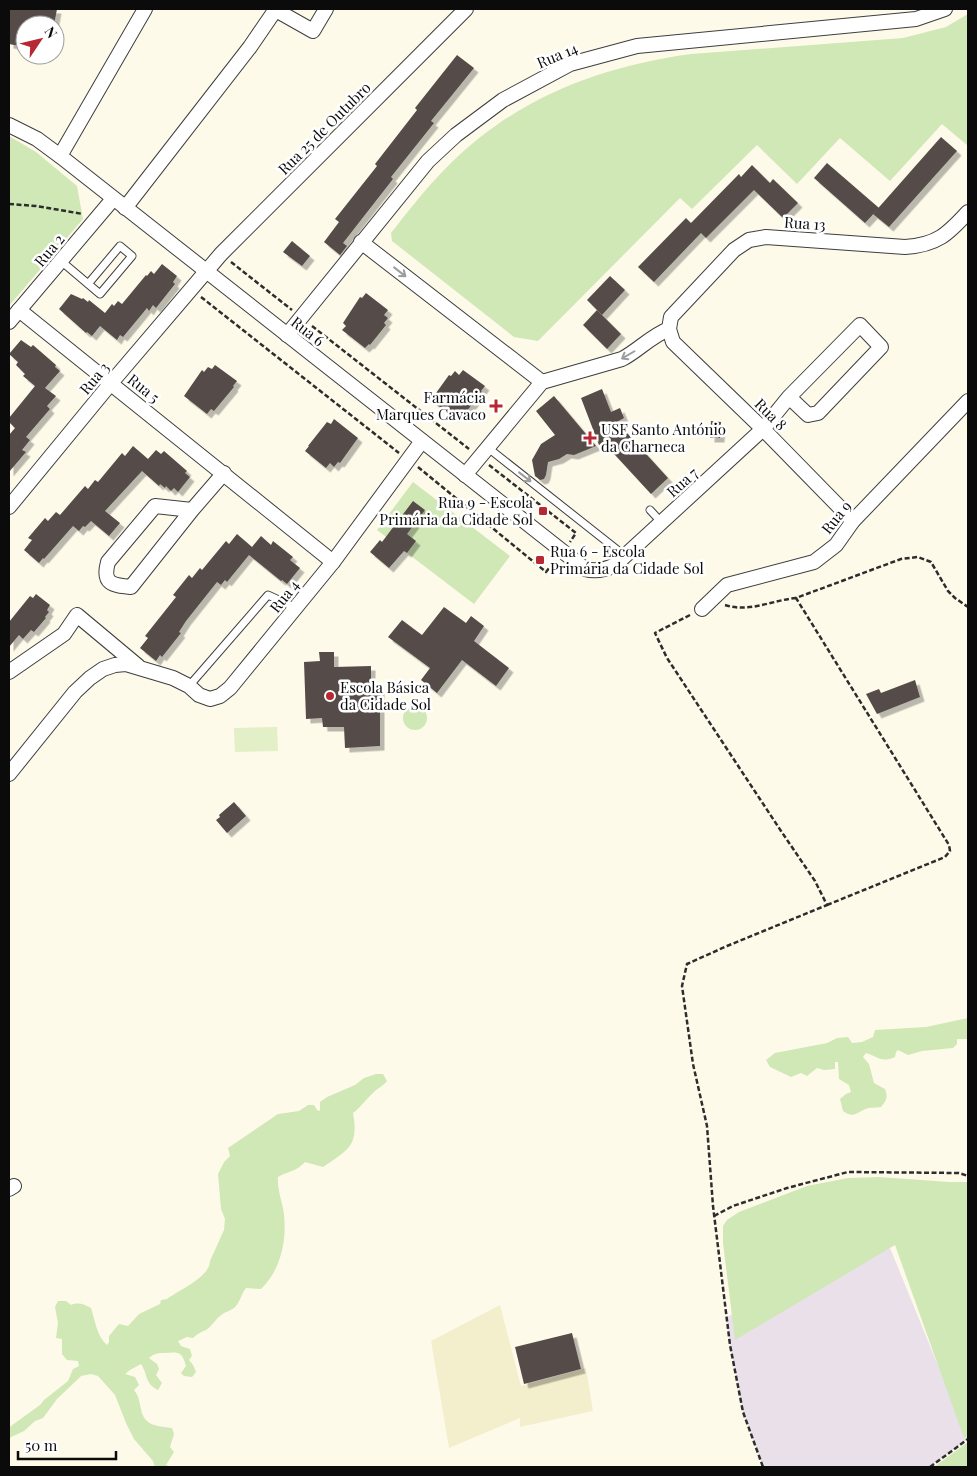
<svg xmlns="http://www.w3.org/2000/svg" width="977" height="1476" font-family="'Playfair Display',serif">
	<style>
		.industrial { fill: #e9e0ea }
		.farmland { fill: #f3efcc }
		.green { fill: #d0e7b6 }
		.pitch { fill: #e2efc7 }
		.building { fill: #544c48; filter: url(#shadow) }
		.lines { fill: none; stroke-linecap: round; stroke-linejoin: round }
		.lane-casing { stroke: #3e3e3e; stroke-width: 9 }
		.street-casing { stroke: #3e3e3e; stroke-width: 16 }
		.path { stroke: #2d2d2d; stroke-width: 2.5; stroke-dasharray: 5 2.5; stroke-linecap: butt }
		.lane { stroke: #fff; stroke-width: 7 }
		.street { stroke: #fff; stroke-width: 14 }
		.oneway { stroke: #9d9d9d }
		.poi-dot { fill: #b72832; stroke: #fff; stroke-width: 2 }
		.labels { text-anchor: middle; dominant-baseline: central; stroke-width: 5; stroke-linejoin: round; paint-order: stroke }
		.street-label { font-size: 15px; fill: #0b0b0b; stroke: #fff }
		.poi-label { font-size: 15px; fill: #0b0b0b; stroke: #fff; text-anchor: start }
	</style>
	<defs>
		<filter id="shadow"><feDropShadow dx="4.5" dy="4.5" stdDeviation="0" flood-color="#0004"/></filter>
	</defs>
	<rect width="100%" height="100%" fill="#fefaea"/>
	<path class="industrial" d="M890 1248 968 1439 930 1467H763L743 1412 730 1345 726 1317Z"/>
	<path class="farmland" d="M500 1305 521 1386 586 1368 593 1411 520 1427V1418L449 1448 431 1341Z"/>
	<g class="green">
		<path d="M968 14V146L942 124 890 181 840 138 797 184 757 145 692 209 680 198 538 341 514 337 392 241 391 233C409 210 427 187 448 166 516 98 598 67 691 54L903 38 946 27Z"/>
		<path d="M9 136 36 152 77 186 83 219 9 306Z"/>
		<path d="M413 482 510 556 474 604 377 530Z"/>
		<circle cx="415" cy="718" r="12"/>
		<path d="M968 1018V1039H957V1044L953 1048 922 1051 908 1055 898 1050 896 1052 895 1057C881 1063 879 1057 866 1053L863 1057 869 1064 874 1083 885 1089C888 1097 887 1100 881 1107 876 1108 870 1107 865 1109 855 1114 853 1118 843 1111L840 1099 846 1094 851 1092 849 1085 839 1079 838 1062H835V1069L824 1070 817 1068 807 1076 801 1073 791 1077 770 1067 766 1060 775 1053 827 1043 837 1038 848 1037 852 1043 862 1042 873 1037 875 1030 926 1027Z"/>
		<path d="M376 1074H383L387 1081C383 1086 378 1088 374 1092 366 1099 361 1107 353 1113 359 1146 348 1150 323 1167L305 1162C296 1172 288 1171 278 1177 277 1187 281 1199 283 1208 288 1236 282 1269 261 1289L246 1288C241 1294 240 1303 234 1308 230 1311 224 1312 220 1316 215 1320 212 1326 206 1330 201 1332 197 1334 193 1338L187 1337 178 1341 181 1346 190 1349 192 1356 189 1360 193 1365 196 1372 192 1377 184 1376 181 1373 186 1366C182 1351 178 1352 165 1353 158 1353 155 1353 149 1358L157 1364 159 1369 156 1375 162 1383 158 1390C145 1384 148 1375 141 1364L130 1370 125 1374 135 1377 139 1385 134 1390C139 1396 139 1401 141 1409 144 1426 157 1426 172 1428L174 1434 170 1447 174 1452 166 1465 172 1467H155L153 1461 134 1439 126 1423 115 1395 98 1376 91 1374 81 1376 76 1381 57 1399 43 1418 35 1421 24 1431 9 1438V1429L11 1426 40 1405 44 1400 68 1381 73 1369 79 1366 78 1361 67 1360 62 1354V1339L56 1338 58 1323 55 1307 58 1301H66L71 1305C78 1302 84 1304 91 1308 95 1320 97 1337 107 1345L109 1342V1336L119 1324 128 1326 139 1314 160 1304 161 1300 167 1299C179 1290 210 1277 210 1261L224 1230 225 1219 221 1209 218 1174 224 1162 230 1156 228 1148 278 1114 299 1111 308 1105H314L317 1110 320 1111V1102L327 1097 355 1085 364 1078Z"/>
		<path d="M879 1177 949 1182H968V1435L964 1438 895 1245 735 1340 723 1243V1226L727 1220 739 1212 807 1186 848 1178Z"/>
		<path d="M968 1442V1467H934Z"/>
	</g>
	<path class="pitch" d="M277 727 278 751 235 752 234 728Z"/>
	<g class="building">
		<path d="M9 9H57L54 25H25V47L9 44Z"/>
		<path d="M457 55 474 68 431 121 434 123 391 177 393 179 343 243 347 246 340 255 324 242 339 222 335 219 377 166 375 164 417 110 415 108Z"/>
		<path d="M941 137 957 151 889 227 873 214Z"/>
		<path d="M827 163 879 208 865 223 814 178Z"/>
		<path d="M752 165 770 183 773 179 798 203 783 218 754 190 706 238 701 233 654 282 638 267 686 218 691 223 739 174 741 177Z"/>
		<path d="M292 241 310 256 302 266 283 252Z"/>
		<path d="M162 264 177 276 173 282 175 284 156 308 153 305 149 311 147 308 123 337 120 335 117 340 100 326 92 336 87 332 86 333 59 309 71 294 82 299 83 298 88 302 89 300 105 313 112 304 114 306 118 301 122 304 146 275 147 276 151 271 154 274Z"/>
		<path d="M610 276 625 290 602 315 587 300Z"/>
		<path d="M366 293 388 310 384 315 388 318 384 323 386 325 370 345 369 344 365 348 342 330 346 326 343 323 360 297 362 298Z"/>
		<path d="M597 310 621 334 607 349 583 325Z"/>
		<path d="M21 340 31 347 33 345 56 365 55 367 60 371 45 388 56 396 47 406 50 409 26 437 30 440 22 450 26 452 9 472V435L15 428 9 422V418L35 386 23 376 25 374 16 365 18 362 9 354Z"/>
		<path d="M215 365 237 381 233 386 234 387 214 411 211 409 207 414 184 396 202 370 204 372 208 367 212 369Z"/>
		<path d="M463 370 485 386 481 391 482 392 462 417 457 414 454 418 431 400 449 375 451 376 455 371 459 375Z"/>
		<path d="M602 389 611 412 620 408 624 418 617 422 668 478 651 494 604 443 599 445 581 398Z"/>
		<path d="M554 396 596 446 574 455 567 454 559 459 548 462 546 475 544 479 540 480 535 476 532 460 541 444 555 435 536 411Z"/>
		<path d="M334 419 358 438 340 463 338 462 334 467 330 463 326 468 305 451 309 446H308L327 422 331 424Z"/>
		<path d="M711 421 721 422 720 438H710Z"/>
		<path d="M133 446 148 459 156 450 161 454 164 451 187 471 185 473 190 477 178 492 174 488 171 491 166 486 165 488 160 484 159 486 142 471 105 511 120 523 109 536 91 521 85 527 83 526 79 531 73 526 44 559 43 558 39 563 24 550 32 540 28 538 45 518 48 521 56 512 60 515 85 486 88 489 95 480 98 482 122 453 125 456Z"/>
		<path d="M413 501 425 510 407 534 416 541 407 553 404 551 389 568 370 552 380 540 382 542Z"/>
		<path d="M237 534 252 547 261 536 271 545 273 541 293 557 290 560 300 568 287 584 282 580 281 581 249 555 227 582 225 580 221 585 217 582 186 621 179 632 181 633 162 657 160 655 156 661 140 648 148 638 145 636 176 597 173 595 189 575 192 578 200 568 202 570 226 541 229 544Z"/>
		<path d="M36 594 50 605 47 610 49 612 45 617 46 618 34 632 31 630 23 639 19 635 9 647V622L30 596 33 598Z"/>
		<path d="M444 607 466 623 471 616 484 626 474 641 509 668 496 686 462 660 437 693 421 680 430 668 388 637 402 620 422 635Z"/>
		<path d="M319 652H334V667L371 666V688H380V746L345 748 344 727H323L322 718 306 719 304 662 320 661Z"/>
		<path d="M915 680 920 697 877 714 866 694 879 689 881 693Z"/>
		<path d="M234 802 246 816 227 833 216 820 220 817 219 815Z"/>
		<path d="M572 1333 581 1369 524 1384 515 1347Z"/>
	</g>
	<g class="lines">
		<g class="lane-casing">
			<g id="lane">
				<path d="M61 261 100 294 132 256 120 246 88 284"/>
				<path d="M487 447 625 556"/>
				<path d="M650 510 662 523"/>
				<path d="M189 686 268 595 296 608"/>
			</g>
		</g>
		<g class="street-casing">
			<g id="street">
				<path d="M274 9 313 31 326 9"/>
				<path d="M9 125 37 139 60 156 585 569C596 572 605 570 615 565L763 429 789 397 860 325 881 347 818 413 808 415 789 397"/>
				<path d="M60 156 145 9"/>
				<path d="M125 208 250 47 276 9"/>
				<path d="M361 242 542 382"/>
				<path d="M19 310 333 562"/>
				<path d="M9 322 113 199"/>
				<path d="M287 335 428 161 456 135 503 100 570 64 637 46 916 19 945 9"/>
				<path d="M465 475 542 382 622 359C639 350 651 336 669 329"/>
				<path d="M9 507 111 383 221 254 466 9"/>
				<path d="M192 510 155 506 108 562C102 584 112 585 131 587L192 510 224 473"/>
				<path d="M853 521 763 429 673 342 669 329 671 317 734 250 749 240 766 237 905 247C937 245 948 234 968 212"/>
				<path d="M702 609 727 585 814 562 836 545 853 521 968 401"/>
				<path d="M9 672 64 634 77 615 138 666"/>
				<path d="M9 774 75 692 90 678 103 669 115 665 126 664 173 678 189 686 199 695 210 699 220 696 230 688 333 562 422 441"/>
				<path d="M9 1189 14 1186"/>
			</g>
		</g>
		<g class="path">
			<path d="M9 204 36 206 83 214"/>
			<path d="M231 262 292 310"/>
			<path d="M201 297 399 453"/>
			<path d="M312 326 469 449"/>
			<path d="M489 465 576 533 570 542"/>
			<path d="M418 467 546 572 554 562"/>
			<path d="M725 605C749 613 773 600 796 598"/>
			<path d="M690 615 655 633 667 658 781 831 815 881 827 905 727 946 687 964 682 986 693 1064 707 1126 713 1206 730 1345 743 1412 763 1467"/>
			<path d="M827 905 945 857 950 851 949 845 796 598 901 559 918 557 931 562 948 591 955 598 968 607"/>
			<path d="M714 1216 733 1206 787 1188 848 1172 959 1173 968 1176"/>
			<path d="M930 1467 968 1439"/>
		</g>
		<use href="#lane" class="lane"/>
		<use href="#street" class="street"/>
	</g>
	<defs><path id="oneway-shaft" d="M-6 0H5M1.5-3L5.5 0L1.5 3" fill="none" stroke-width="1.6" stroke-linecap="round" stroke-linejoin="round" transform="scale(1.25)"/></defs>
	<g class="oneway">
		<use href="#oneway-shaft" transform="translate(400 272) rotate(38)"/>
		<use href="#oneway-shaft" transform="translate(628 355) rotate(150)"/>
		<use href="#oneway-shaft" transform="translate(525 477) rotate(38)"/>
	</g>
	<g class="poi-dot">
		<path d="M493.5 398.5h5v5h5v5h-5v5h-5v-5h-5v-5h5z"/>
		<path d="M587.5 430.5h5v5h5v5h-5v5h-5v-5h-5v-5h5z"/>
		<rect x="538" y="506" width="10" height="10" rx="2.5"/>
		<rect x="535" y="555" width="10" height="10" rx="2.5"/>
		<circle cx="330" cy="696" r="5"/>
	</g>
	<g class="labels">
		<g class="street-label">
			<text transform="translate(557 55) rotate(-23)">Rua 14</text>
			<text transform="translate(324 128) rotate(-45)">Rua 25 de Outubro</text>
			<text transform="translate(805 223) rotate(4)">Rua 13</text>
			<text transform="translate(49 250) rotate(-50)">Rua 2</text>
			<text transform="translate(308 331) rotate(38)">Rua 6</text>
			<text transform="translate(94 378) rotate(-50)">Rua 3</text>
			<text transform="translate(144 388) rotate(39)">Rua 5</text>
			<text transform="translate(771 414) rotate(45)">Rua 8</text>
			<text transform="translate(682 482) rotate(-42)">Rua 7</text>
			<text transform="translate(836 517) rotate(-51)">Rua 9</text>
			<text transform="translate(284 596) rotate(-51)">Rua 4</text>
		</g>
		<g class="poi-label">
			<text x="486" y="397" text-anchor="end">Farmácia<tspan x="486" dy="17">Marques Cavaco</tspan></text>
			<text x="601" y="429">USF Santo António<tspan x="601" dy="17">da Charneca</tspan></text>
			<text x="533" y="502" text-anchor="end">Rua 9 - Escola<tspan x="533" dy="17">Primária da Cidade Sol</tspan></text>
			<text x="550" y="551">Rua 6 - Escola<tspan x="550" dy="17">Primária da Cidade Sol</tspan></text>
			<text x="340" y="687">Escola Básica<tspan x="340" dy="17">da Cidade Sol</tspan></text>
		</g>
	</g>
	<rect width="977" height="1476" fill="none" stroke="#0b0b0b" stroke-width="20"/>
	<g transform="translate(40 40) rotate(55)"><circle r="24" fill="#ffffff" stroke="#9d9d9d"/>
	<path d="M0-4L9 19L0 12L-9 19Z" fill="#b72832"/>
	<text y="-8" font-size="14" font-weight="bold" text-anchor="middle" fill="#0b0b0b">N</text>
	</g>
	<path d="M18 1451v8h98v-8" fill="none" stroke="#0b0b0b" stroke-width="2.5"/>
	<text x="25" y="1451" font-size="15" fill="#0b0b0b" stroke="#ffffff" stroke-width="4" paint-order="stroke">50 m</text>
</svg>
